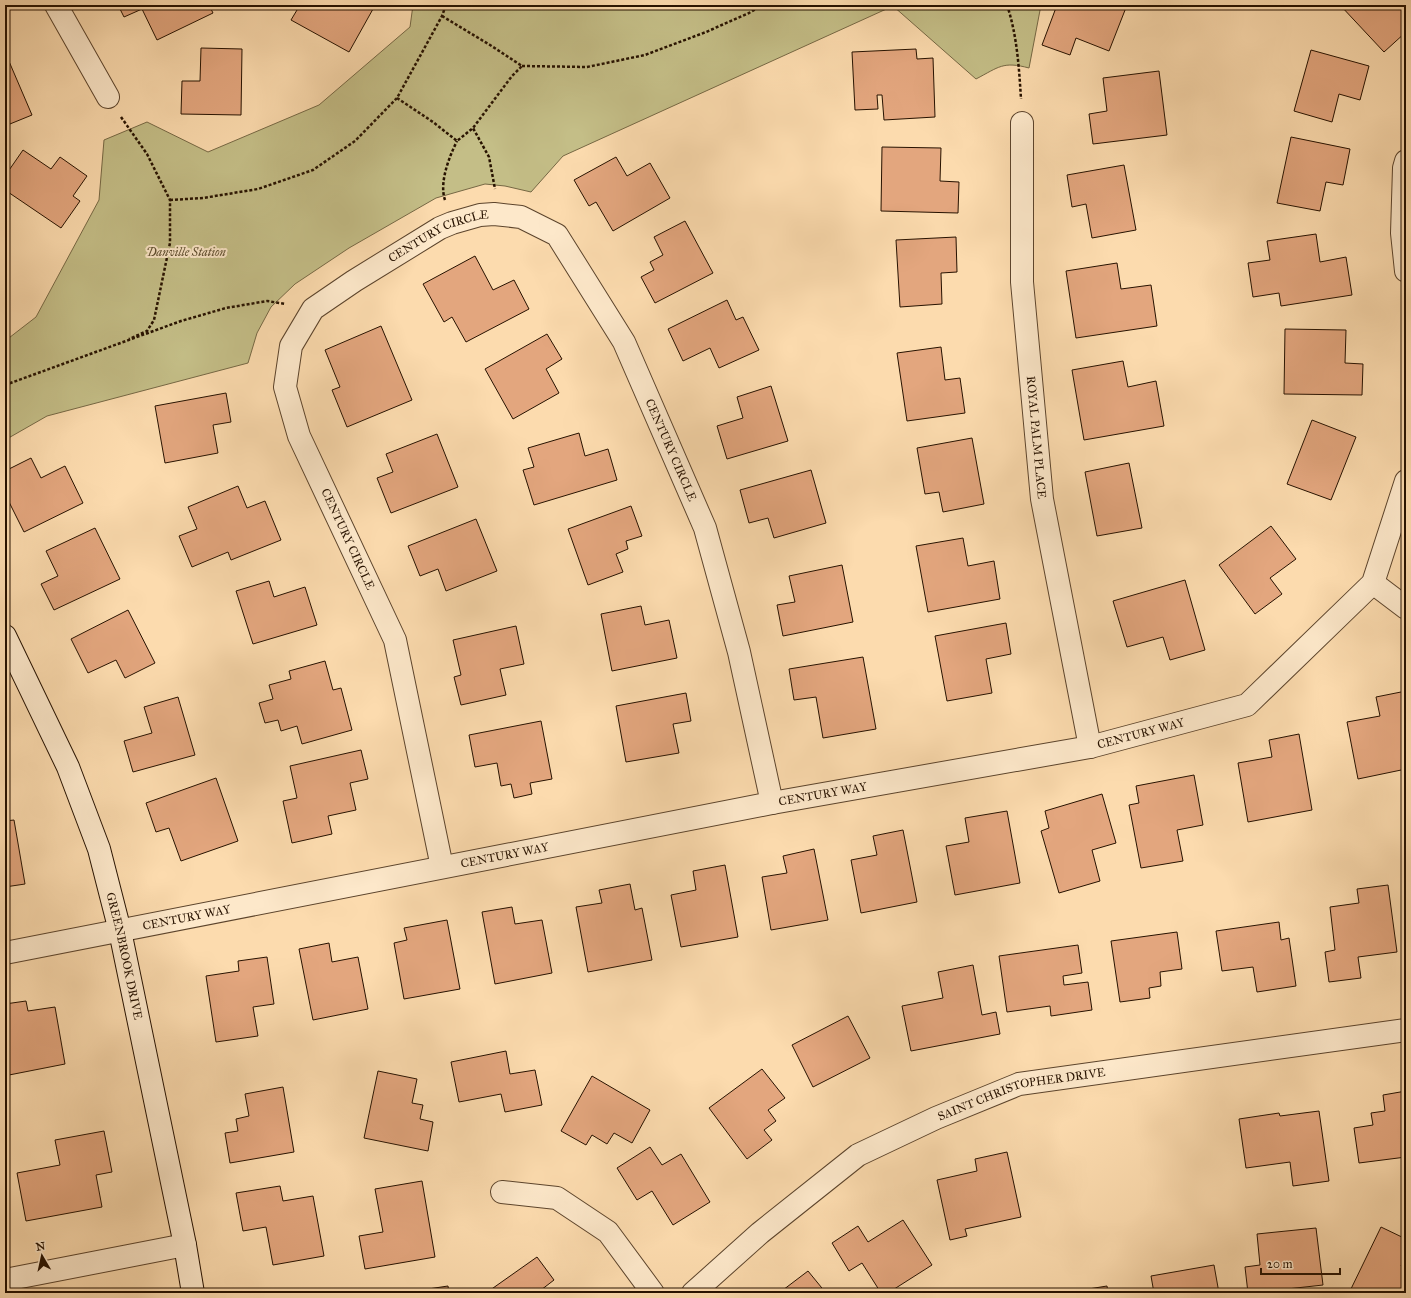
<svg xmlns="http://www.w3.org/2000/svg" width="1411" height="1298" font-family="'IM FELL Great Primer',serif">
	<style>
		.green { fill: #c4be87; stroke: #766844 }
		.building { fill: #e3a67e; stroke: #271200 }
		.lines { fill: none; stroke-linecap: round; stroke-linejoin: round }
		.street-casing { stroke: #5c442c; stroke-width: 24 }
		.secondary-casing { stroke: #271200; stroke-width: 24 }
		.path { stroke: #271200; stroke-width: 2.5; stroke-dasharray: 3 2; stroke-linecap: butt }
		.street { stroke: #fde8ca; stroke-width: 22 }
		.secondary { stroke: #fde8ca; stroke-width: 22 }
		.labels { text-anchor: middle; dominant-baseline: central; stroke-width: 4; stroke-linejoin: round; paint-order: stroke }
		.street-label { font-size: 12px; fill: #271200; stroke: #fde8ca }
		.park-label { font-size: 12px; font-style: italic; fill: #5e4e2f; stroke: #fde8ca }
	</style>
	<rect width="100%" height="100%" fill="#fcdbae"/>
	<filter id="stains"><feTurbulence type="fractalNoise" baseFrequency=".005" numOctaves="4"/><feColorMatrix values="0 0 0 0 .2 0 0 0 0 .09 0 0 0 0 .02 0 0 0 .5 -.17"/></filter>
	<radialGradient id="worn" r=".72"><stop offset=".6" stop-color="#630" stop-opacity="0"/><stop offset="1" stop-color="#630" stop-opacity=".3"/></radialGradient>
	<path class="green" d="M413 5H1041L1029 68C1003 61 999 67 976 79L893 6 563 156 531 192 505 186 485 184 436 198 349 248 295 284 271 307 257 333 248 363 47 416 5 440V341L36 317 99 200 104 140 147 122 208 152 319 105 410 27Z"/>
	<g class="building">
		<path d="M118 5H209L213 13 157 40 142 9 124 17Z"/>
		<path d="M300 5H366L373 9 349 52 291 20Z"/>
		<path d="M1057 5H1127L1109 51 1076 38 1070 55 1042 45Z"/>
		<path d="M1340 5H1405L1406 7V32L1384 52Z"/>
		<path d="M201 48 242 49 241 115 181 114 182 81H200Z"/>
		<path d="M916 49 917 59 933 58 935 117 884 120 882 95H877L878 109 855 110 852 52Z"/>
		<path d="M1311 50 1369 66 1360 100 1339 94 1332 122 1294 111Z"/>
		<path d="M5 52 32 115 5 126Z"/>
		<path d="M1159 71 1167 135 1093 144 1089 114 1107 111 1103 78Z"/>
		<path d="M1291 137 1350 149 1343 185 1326 182 1320 211 1277 203Z"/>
		<path d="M882 147 941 148 940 181 959 182 958 213 881 211Z"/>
		<path d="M23 150 51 169 60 157 87 176 73 196 80 201 61 228 5 190V176Z"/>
		<path d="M616 157 627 176 650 163 670 198 613 231 596 202 589 206 574 180Z"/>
		<path d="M1124 165 1136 230 1092 238 1086 204 1072 207 1067 175Z"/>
		<path d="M685 221 713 273 655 303 641 277 654 270 650 262 663 255 654 237Z"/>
		<path d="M1316 234 1320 262 1346 257 1352 295 1281 306 1279 293 1253 297 1248 263 1270 260 1267 241Z"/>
		<path d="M956 237 957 272 941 273 942 304 900 307 896 240Z"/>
		<path d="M475 256 493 290 514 280 529 309 466 342 452 317 444 322 423 284Z"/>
		<path d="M1117 263 1121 289 1151 285 1157 326 1076 338 1066 271Z"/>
		<path d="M727 300 736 320 743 317 759 350 719 368 710 348 683 361 668 329Z"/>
		<path d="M381 326 412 400 347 427 332 390 340 387 325 350Z"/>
		<path d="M1285 329 1346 330 1345 363 1363 364 1362 395 1284 394Z"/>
		<path d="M547 334 562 359 546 369 559 393 513 419 485 369Z"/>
		<path d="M941 347 945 380 960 378 965 413 907 421 897 353Z"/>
		<path d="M1123 361 1128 387 1156 381 1164 426 1084 440 1072 370Z"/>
		<path d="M771 386 788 441 727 459 717 426 743 418 737 397Z"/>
		<path d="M226 393 231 422 213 425 218 453 165 463 155 406Z"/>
		<path d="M1312 420 1356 437 1331 500 1287 484Z"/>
		<path d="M579 433 585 456 608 449 617 480 534 505 523 470 534 467 528 448Z"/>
		<path d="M437 434 458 487 391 513 377 478 393 472 386 454Z"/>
		<path d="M972 438 984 504 943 512 939 492 925 494 917 448Z"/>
		<path d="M31 458 41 478 65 466 83 503 24 532 9 502 5 504V471Z"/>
		<path d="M1129 463 1142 528 1097 536 1085 472Z"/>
		<path d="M811 470 826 523 774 538 768 518 749 523 740 490Z"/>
		<path d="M238 486 247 508 265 501 281 540 231 560 228 552 192 567 179 536 197 529 188 507Z"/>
		<path d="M631 506 642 536 626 541 628 549 616 554 623 572 588 585 568 529Z"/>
		<path d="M476 519 497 571 446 591 438 569 420 576 408 546Z"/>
		<path d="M1271 526 1296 559 1270 578 1282 594 1255 614 1219 565Z"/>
		<path d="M95 528 120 579 54 610 41 584 58 576 46 551Z"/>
		<path d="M963 538 968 566 994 561 1000 599 928 612 916 546Z"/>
		<path d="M842 565 853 622 783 636 777 605 795 602 789 576Z"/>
		<path d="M1185 580 1205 650 1170 660 1163 637 1127 647 1113 601Z"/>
		<path d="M269 581 274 597 305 587 317 625 253 644 236 591Z"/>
		<path d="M641 606 645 625 669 620 677 658 612 671 601 614Z"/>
		<path d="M128 610 155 663 125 678 116 660 88 673 71 639Z"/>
		<path d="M1006 623 1011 654 986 659 992 693 947 701 935 636Z"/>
		<path d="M516 626 524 664 500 669 506 695 461 705 454 677 461 675 453 640Z"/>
		<path d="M863 657 876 729 823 738 816 697 794 700 789 669Z"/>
		<path d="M325 661 333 690 341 688 352 730 302 744 297 726 281 731 278 720 265 723 259 703 273 699 269 685 291 679 289 671Z"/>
		<path d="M1406 691V769L1358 779 1347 722 1380 716 1376 697Z"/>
		<path d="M686 693 691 721 673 724 679 753 626 762 616 706Z"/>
		<path d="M178 697 195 755 133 772 124 741 152 733 144 707Z"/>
		<path d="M541 721 552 779 530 783 532 794 514 798 511 784 501 786 497 763 475 767 469 735Z"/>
		<path d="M1299 734 1312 810 1248 822 1238 763 1272 757 1269 740Z"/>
		<path d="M361 750 368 779 350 783 356 810 328 816 332 834 292 843 283 801 297 798 290 766Z"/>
		<path d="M1194 775 1203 825 1177 830 1183 861 1141 868 1129 805 1139 803 1136 786Z"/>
		<path d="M216 778 238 841 181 861 169 828 156 832 146 803Z"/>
		<path d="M1102 794 1116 843 1092 850 1100 881 1059 893 1041 831 1049 828 1045 811Z"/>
		<path d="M1007 811 1020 883 955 895 946 846 969 842 965 818Z"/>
		<path d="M14 820 25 884 5 887V821Z"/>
		<path d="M903 830 917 902 861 913 851 860 877 855 873 836Z"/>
		<path d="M814 849 828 920 771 930 762 877 787 873 783 856Z"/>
		<path d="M725 865 738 937 681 947 671 895 696 890 693 871Z"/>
		<path d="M630 884 635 910 642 908 652 960 588 972 576 907 602 903 599 890Z"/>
		<path d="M1388 885 1397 952 1358 957 1361 978 1329 982 1325 952 1335 950 1330 907 1359 903 1357 889Z"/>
		<path d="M512 907 515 924 542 920 552 973 495 984 482 912Z"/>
		<path d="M447 920 460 989 404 999 394 943 407 940 404 928Z"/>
		<path d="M1279 922 1281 940 1289 938 1296 986 1257 992 1253 967 1222 971 1216 931Z"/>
		<path d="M1177 932 1182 969 1160 972 1161 986 1149 988 1150 998 1120 1002 1111 941Z"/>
		<path d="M329 943 332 962 358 957 368 1009 313 1020 299 949Z"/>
		<path d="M1078 945 1082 973 1063 976 1064 985 1088 982 1092 1010 1051 1016 1050 1006 1007 1012 999 956Z"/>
		<path d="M267 957 274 1004 253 1007 258 1036 216 1042 206 976 239 971 238 961Z"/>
		<path d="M973 965 982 1015 996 1012 1000 1034 911 1051 902 1006 943 998 938 972Z"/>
		<path d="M26 1001 28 1011 55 1007 65 1064 9 1075 5 1055V1004Z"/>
		<path d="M848 1016 870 1058 813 1087 792 1045Z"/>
		<path d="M506 1051 510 1074 535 1070 542 1105 505 1112 501 1094 459 1102 451 1062Z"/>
		<path d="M762 1069 785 1098 768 1110 776 1121 764 1130 772 1140 747 1159 709 1108Z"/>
		<path d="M378 1071 417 1079 412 1103 423 1105 420 1119 433 1122 428 1151 364 1138Z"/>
		<path d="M592 1076 650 1110 632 1143 614 1133 607 1144 592 1135 586 1145 561 1131Z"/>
		<path d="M283 1087 294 1152 230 1163 225 1133 238 1131 236 1119 249 1116 245 1094Z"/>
		<path d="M1406 1091V1157L1359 1163 1354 1128 1373 1125 1371 1113 1385 1111 1383 1095Z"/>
		<path d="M1319 1111 1329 1181 1293 1186 1290 1162 1246 1168 1239 1119 1279 1113 1280 1116Z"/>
		<path d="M104 1131 112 1172 96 1175 102 1207 26 1221 17 1173 60 1165 55 1140Z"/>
		<path d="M650 1147 662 1165 681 1154 710 1202 673 1225 652 1191 637 1200 617 1168Z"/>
		<path d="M1007 1152 1021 1217 965 1229 967 1236 950 1240 937 1180 977 1171 975 1159Z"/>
		<path d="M422 1181 435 1257 365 1269 359 1236 383 1232 375 1189Z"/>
		<path d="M280 1186 283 1201 313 1196 324 1256 273 1265 266 1227 243 1231 236 1193Z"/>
		<path d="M903 1220 932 1265 888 1293H881L862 1263 849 1271 832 1243 858 1226 868 1242Z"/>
		<path d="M1381 1227 1406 1239V1255L1401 1266 1406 1268V1293H1349Z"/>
		<path d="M1316 1228 1323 1285 1278 1290V1293H1248L1245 1267 1260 1265 1257 1234Z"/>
		<path d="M537 1257 554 1280 541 1290 543 1293H486Z"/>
		<path d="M1214 1265 1219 1293H1154L1151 1276Z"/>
		<path d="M808 1271 826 1293H779Z"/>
		<path d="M448 1286 449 1293H416L415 1291Z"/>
		<path d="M1107 1286 1108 1293H1064Z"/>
	</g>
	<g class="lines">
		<g class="street-casing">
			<g id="street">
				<path d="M56 5 108 97"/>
				<path id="s1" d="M1022 123V282L1042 499 1090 747"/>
				<path d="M1406 161 1404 168 1402 233 1406 271"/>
				<path d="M1373 583 1406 608"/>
				<path id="s2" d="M442 867 395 640 299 436 285 387 291 346 313 309 354 281 440 228 452 223 480 215 494 214 521 217 557 235 624 342 705 528 739 652 772 803"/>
				<path id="s3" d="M5 953 772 803 1090 747 1247 705 1373 583 1406 481"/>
				<path d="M502 1192 557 1198 608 1232 653 1293"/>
				<path d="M5 1280 185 1245"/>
				<path id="s4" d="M693 1293 760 1233 858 1155 936 1118 1019 1084 1406 1030"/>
			</g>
		</g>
		<g class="secondary-casing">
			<g id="secondary">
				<path id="s5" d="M5 636 68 767 99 849 120 931 185 1245 193 1293"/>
			</g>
		</g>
		<g class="path">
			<path d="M1007 5C1017 35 1019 67 1021 99"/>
			<path d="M442 16 490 45 522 66 512 76 473 128"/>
			<path d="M522 66 587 67 645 55 706 32 749 13 763 5"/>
			<path d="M397 98 433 122 457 141 473 128 489 157 495 189"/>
			<path d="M121 117 147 154 170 200V243L154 320 147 331 129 339"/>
			<path d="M170 200 203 198 258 189 313 170 355 141 397 98 442 16 446 5"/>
			<path d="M445 200C439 183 449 157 457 141"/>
			<path d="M5 385 181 321 226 308 267 301 286 304"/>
		</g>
		<use href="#street" class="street"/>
		<use href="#secondary" class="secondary"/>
	</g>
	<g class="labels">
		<g class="street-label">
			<text stroke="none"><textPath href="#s2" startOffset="739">CENTURY CIRCLE</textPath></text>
			<text stroke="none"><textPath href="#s1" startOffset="315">ROYAL PALM PLACE</textPath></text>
			<text stroke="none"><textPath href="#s2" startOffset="1111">CENTURY CIRCLE</textPath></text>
			<text transform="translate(348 539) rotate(65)">CENTURY CIRCLE</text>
			<text stroke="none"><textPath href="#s3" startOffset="1157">CENTURY WAY</textPath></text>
			<text stroke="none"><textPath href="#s3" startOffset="833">CENTURY WAY</textPath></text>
			<text stroke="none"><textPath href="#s3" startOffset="509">CENTURY WAY</textPath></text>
			<text stroke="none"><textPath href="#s3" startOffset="185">CENTURY WAY</textPath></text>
			<text stroke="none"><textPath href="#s5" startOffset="343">GREENBROOK DRIVE</textPath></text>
			<text stroke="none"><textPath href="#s4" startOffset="391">SAINT CHRISTOPHER DRIVE</textPath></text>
		</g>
		<g class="park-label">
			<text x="186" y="252">Danville Station</text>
		</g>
	</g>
	<rect width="1411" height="1298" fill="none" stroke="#fcdbae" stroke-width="20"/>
	<rect x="6" y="6" width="1399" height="1286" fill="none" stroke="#271200" stroke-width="2"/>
	<rect x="10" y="10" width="1391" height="1278" fill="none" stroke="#271200"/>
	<g transform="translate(42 1256) rotate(351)" stroke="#fde8ca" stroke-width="3" paint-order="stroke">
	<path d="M0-3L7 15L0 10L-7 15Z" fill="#271200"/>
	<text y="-6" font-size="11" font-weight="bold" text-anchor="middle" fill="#271200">N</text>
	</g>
	<path d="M1261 1268v6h79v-6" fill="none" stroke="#271200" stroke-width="2"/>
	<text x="1267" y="1268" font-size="12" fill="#271200" stroke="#fde8ca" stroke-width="3" paint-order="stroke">20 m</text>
	<rect width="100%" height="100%" filter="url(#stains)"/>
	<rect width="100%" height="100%" fill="url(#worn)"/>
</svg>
